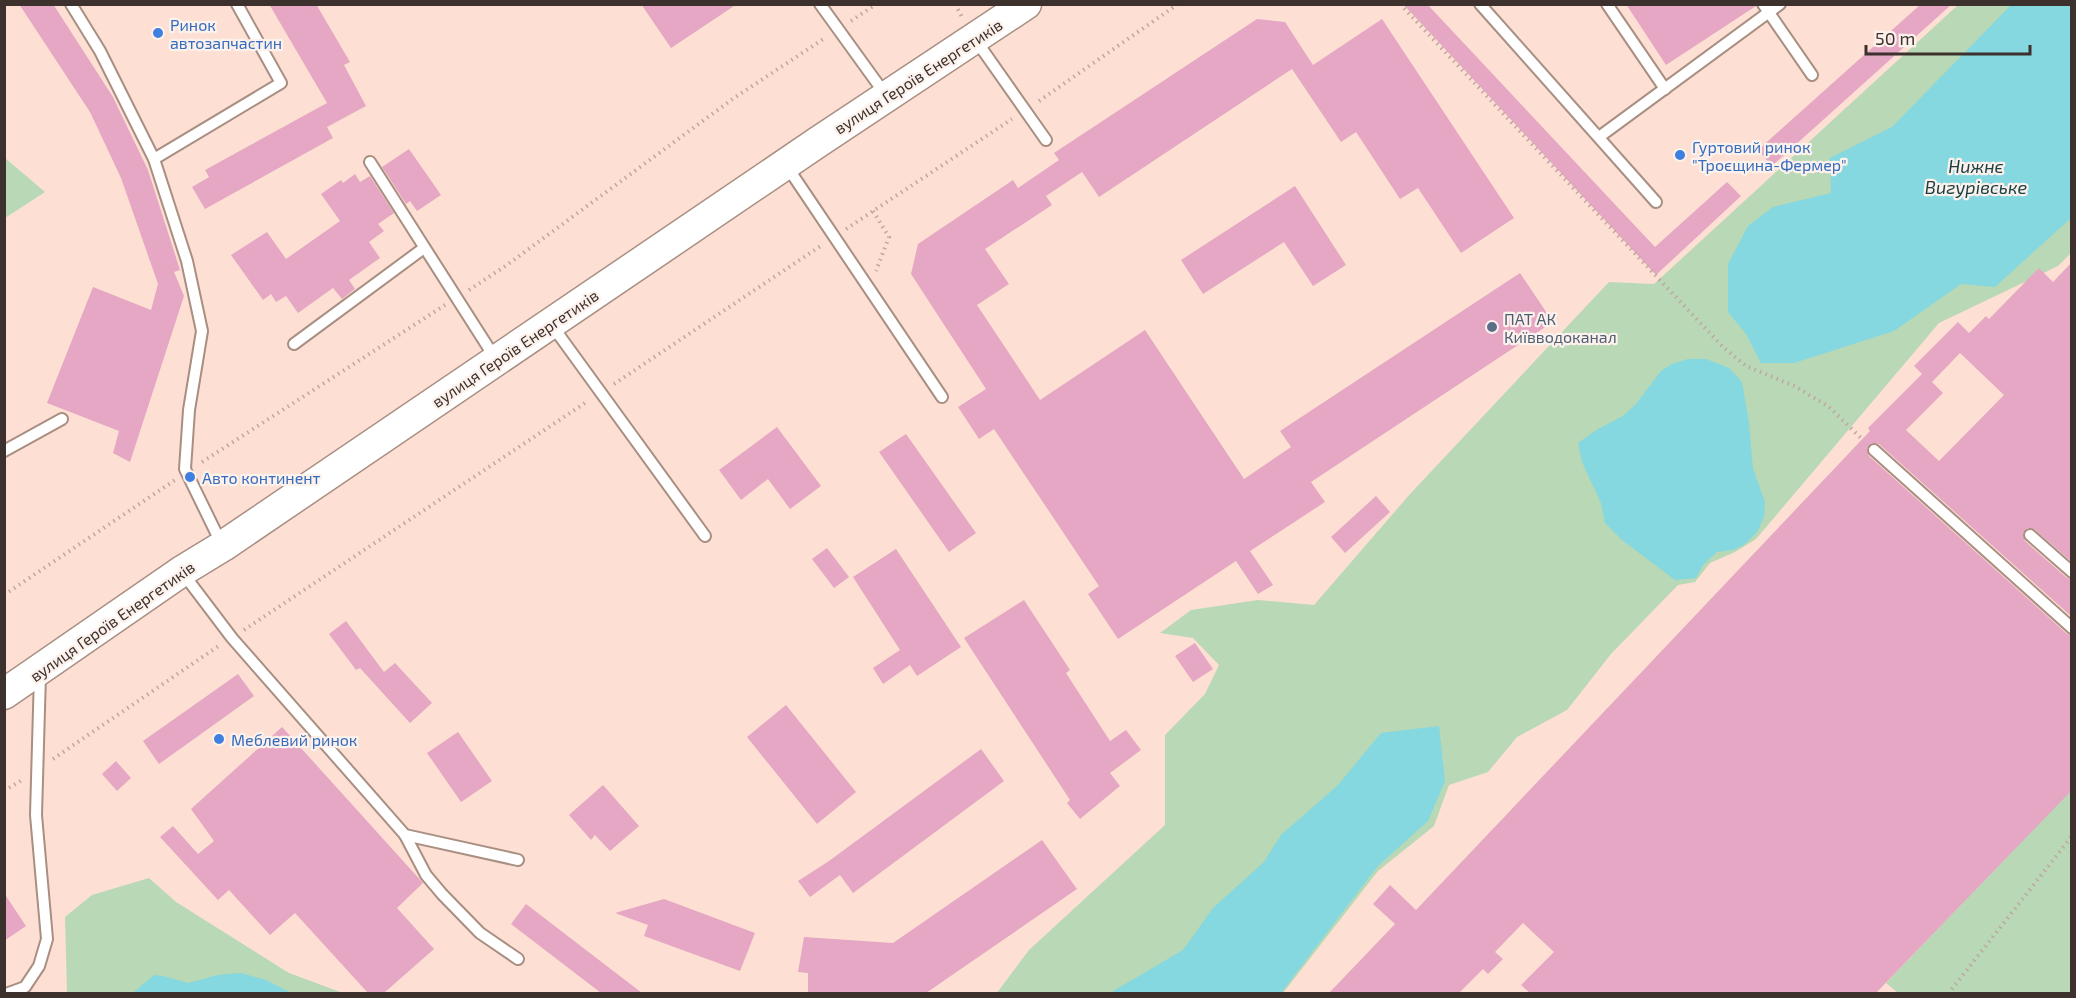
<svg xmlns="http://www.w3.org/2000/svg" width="2076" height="998" font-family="'Exo 2',sans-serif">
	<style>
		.green { fill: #b8d8b6 }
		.water { fill: #85d7e0 }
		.building { fill: #e5a7c3; fill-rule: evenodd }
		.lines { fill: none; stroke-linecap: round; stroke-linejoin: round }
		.lane-casing { stroke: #a98e82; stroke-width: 14 }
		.secondary-casing { stroke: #a98e82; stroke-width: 33 }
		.path { stroke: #bfa89d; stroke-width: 4; stroke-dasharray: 1.5 4.5; stroke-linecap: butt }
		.lane { stroke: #fff; stroke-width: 10 }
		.secondary { stroke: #fff; stroke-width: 30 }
		.shop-dot { fill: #3f7fe0; stroke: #fdf1ec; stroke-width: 2 }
		.service-dot { fill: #5c6f8a; stroke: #fdf1ec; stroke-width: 2 }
		.labels { text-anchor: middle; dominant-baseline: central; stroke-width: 4.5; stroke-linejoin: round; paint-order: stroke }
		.shop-label { font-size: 16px; fill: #366cbe; stroke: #fdf1ec; text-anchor: start }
		.street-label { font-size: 16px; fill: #3c312c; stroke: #fdf1ec }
		.service-label { font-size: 16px; fill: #4e5e75; stroke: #fdf1ec; text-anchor: start }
		.water-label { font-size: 18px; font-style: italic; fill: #194044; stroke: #fdf1ec }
	</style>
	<rect width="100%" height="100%" fill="#fde0d3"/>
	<g class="green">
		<path d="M1958 5H2071V253L2058 266 1939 323 1756 539 1735 552 1710 563 1695 582 1678 585 1611 654 1567 710 1517 737 1488 772 1449 785 1434 826 1378 871 1283 993 996 994 1029 950 1165 825V735L1205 694 1219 665 1193 638 1160 633 1191 610 1258 600 1314 605 1410 494 1609 282 1654 284Z"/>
		<path d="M5 158 45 192 5 218Z"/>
		<path d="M2071 790V993H1898L1886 983Z"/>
		<path d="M149 878 176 902 289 973 343 993H67L65 917 92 895Z"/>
	</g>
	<g class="water">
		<path d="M2012 4 2071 5V218L1995 287 1961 284 1894 331 1794 363H1761L1746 334 1728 312V264L1748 226 1773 207 1831 193 1830 158 1892 127Z"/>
		<path d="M1688 359H1706L1729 368 1742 382 1749 423 1753 469 1765 502 1764 517 1757 532 1744 545 1733 550 1717 552 1703 565 1696 578 1675 580 1622 540 1605 523 1601 503 1582 462 1578 443 1598 429 1623 416 1636 404 1661 371 1672 364Z"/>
		<path d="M1439 726 1445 781 1428 821 1377 867 1281 993H1110L1183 950 1213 908 1264 862 1281 835 1338 785 1381 733Z"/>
		<path d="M241 973 266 980 291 993H133L154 975 163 976 188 983 218 975Z"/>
	</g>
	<g class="building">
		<path d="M19 4H53L113 97 148 170 180 270 174 272 184 296 130 462 113 453 119 431 47 403 93 287 151 310 158 284 121 178 90 112Z"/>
		<path d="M269 4H316L350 62 344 65 366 106 327 127 333 138 205 209 192 187 209 177 205 170 327 103Z"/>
		<path d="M641 4H737L671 48Z"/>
		<path d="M1403 4H1427L1655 247 1727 182 1741 196 1656 275Z"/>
		<path d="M1626 4H1756V6L1666 65Z"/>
		<path d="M1921 4H1952L1772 166 1758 150Z"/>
		<path d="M1257 19 1285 22 1313 65 1382 19 1514 218 1461 253 1418 188 1400 199 1356 132 1341 142 1292 69 1099 197 1082 172 1046 196 1052 205 985 249 1009 284 977 305 1040 400 1145 330 1244 479 1291 447 1280 431 1520 273 1553 322 1311 482 1325 502 1250 551 1273 585 1258 594 1236 561 1118 639 1088 594 1099 586 994 429 979 439 958 407 986 389 911 274 918 244 1013 180 1018 188 1059 160 1054 153Z"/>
		<path d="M409 149 441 195 417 211 410 201 406 204 382 167Z"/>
		<path d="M355 174 360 182 370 176 394 213 378 224 384 231 369 242 380 258 349 280 355 289 342 299 333 288 298 313 286 296 276 302 271 294 263 300 231 255 267 232 286 259 340 221 321 194 341 180 343 183Z"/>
		<path d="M1295 186 1346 265 1313 286 1284 242 1203 294 1181 260Z"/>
		<path d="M2072 262V562L2034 529 2027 528 2023 534 2025 541 2067 578 2072 579V617L1879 444 1872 443 1867 448 1869 456 2067 634 2072 635V790L1876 993H1530L1521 985 1554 952 1523 923 1495 952 1503 959 1488 974 1483 969 1459 993H1329L1395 924 1373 904 1390 885 1416 910 1870 431 1868 428 1922 374 1914 366 1958 322 1969 333 1986 316 1989 319 2039 268 2053 282ZM1960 353 2004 395 1939 461 1906 430 1943 393 1932 382Z"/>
		<path d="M777 427 821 486 790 509 768 479 741 500 719 470Z"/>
		<path d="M906 434 976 533 949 552 879 452Z"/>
		<path d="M1376 496 1390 512 1345 553 1331 537Z"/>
		<path d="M827 548 849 577 834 588 812 559Z"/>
		<path d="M896 549 961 647 917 676 910 665 883 684 873 668 900 650 853 577Z"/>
		<path d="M1024 600 1070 670 1066 673 1110 741 1126 730 1141 750 1110 773 1120 786 1080 819 1067 803 1070 800 964 638Z"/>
		<path d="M346 621 384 672 395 663 432 703 410 723 360 668 356 670 329 634Z"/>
		<path d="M1195 643 1213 669 1193 682 1175 656Z"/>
		<path d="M238 674 254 696 159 764 143 741Z"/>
		<path d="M786 705 856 792 817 824 747 737Z"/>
		<path d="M282 727 423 883 397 908 434 949 384 993H368L295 913 270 935 229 890 218 900 160 837 173 826 198 854 214 841 191 809Z"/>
		<path d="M458 732 492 781 461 802 427 753Z"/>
		<path d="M981 749 1004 781 853 893 840 875 810 897 798 881 829 861Z"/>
		<path d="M116 761 131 778 117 791 102 774Z"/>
		<path d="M603 785 639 826 610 851 595 835 591 840 569 815Z"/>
		<path d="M1042 840 1077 889 926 993H808V973L798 972 804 937 893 943Z"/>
		<path d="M4 893 26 926 4 941Z"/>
		<path d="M664 899 755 933 740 971 644 936 648 925 615 913Z"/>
		<path d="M526 904 642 993H601L511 924Z"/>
	</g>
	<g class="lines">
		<g class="lane-casing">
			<g id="lane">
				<path d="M71 4 100 51 154 159 187 261 202 331 189 410 185 469 222 545"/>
				<path d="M820 4 885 94"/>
				<path d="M1480 4 1656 202"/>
				<path d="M1607 4 1665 89"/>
				<path d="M1763 4 1812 75"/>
				<path d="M975 39 1046 140"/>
				<path d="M1599 137 1780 4"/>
				<path d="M154 159 281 83 237 4"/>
				<path d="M370 162 495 358"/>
				<path d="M786 165 942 397"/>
				<path d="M551 324 705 536"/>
				<path d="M294 344 424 248"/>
				<path d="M1874 450 2072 628"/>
				<path d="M4 451 62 419"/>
				<path d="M2030 535 2072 572"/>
				<path d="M182 572 232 638 405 835 426 875 442 894 480 933 518 959"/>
				<path d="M405 835 518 860"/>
				<path d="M6 994 25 987 39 966 47 939 36 815 40 674"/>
			</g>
		</g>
		<g class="secondary-casing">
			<path id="secondary" d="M4 694 182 571 223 546 818 142 1026 4"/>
		</g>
		<g class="path">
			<path d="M955 4 962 17"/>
			<path d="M1400 4 1723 347 1746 366 1794 386 1828 406 1863 440"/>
			<path d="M851 21 876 4"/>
			<path d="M1039 101 1178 4"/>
			<path d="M873 211 889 237 876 271"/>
			<path d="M846 229 1012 119"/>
			<path d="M469 290 507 265 734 98 825 38"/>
			<path d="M614 384 822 245"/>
			<path d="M202 462 445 305"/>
			<path d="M4 595 175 480"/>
			<path d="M244 630 588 401"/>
			<path d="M53 759 220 645"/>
			<path d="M4 791 22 780"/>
			<path d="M1948 994 2072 836"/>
		</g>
		<use href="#lane" class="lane"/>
		<use href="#secondary" class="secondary"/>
	</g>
	<g class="shop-dot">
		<circle cx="158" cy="33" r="6"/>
		<circle cx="1680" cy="155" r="6"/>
		<circle cx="190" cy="477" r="6"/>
		<circle cx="219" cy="739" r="6"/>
	</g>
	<circle class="service-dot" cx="1492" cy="327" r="6"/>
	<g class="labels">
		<g class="shop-label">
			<text x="170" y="24">Ринок<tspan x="170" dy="18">автозапчастин</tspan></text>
			<text x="1692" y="146">Гуртовий ринок<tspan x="1692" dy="18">"Троєщина-Фермер"</tspan></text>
			<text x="202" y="477">Авто континент</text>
			<text x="231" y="739">Меблевий ринок</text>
		</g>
		<g class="street-label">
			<text transform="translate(918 76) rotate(-33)">вулиця Героїв Енергетиків</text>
			<text transform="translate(515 348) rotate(-34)">вулиця Героїв Енергетиків</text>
			<text transform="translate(112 621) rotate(-35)">вулиця Героїв Енергетиків</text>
		</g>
		<g class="service-label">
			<text x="1504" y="318">ПАТ АК<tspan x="1504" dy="18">Київводоканал</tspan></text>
		</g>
		<g class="water-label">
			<text x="1976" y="166">Нижнє<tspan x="1976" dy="21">Вигурівське</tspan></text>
		</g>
	</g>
	<rect width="2076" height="998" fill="none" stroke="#3c312c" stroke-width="12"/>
	<path d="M1866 45v9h164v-9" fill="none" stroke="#3c312c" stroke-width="3"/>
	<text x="1875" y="45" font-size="18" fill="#3c312c" stroke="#fdf1ec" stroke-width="4.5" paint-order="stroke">50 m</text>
</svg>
